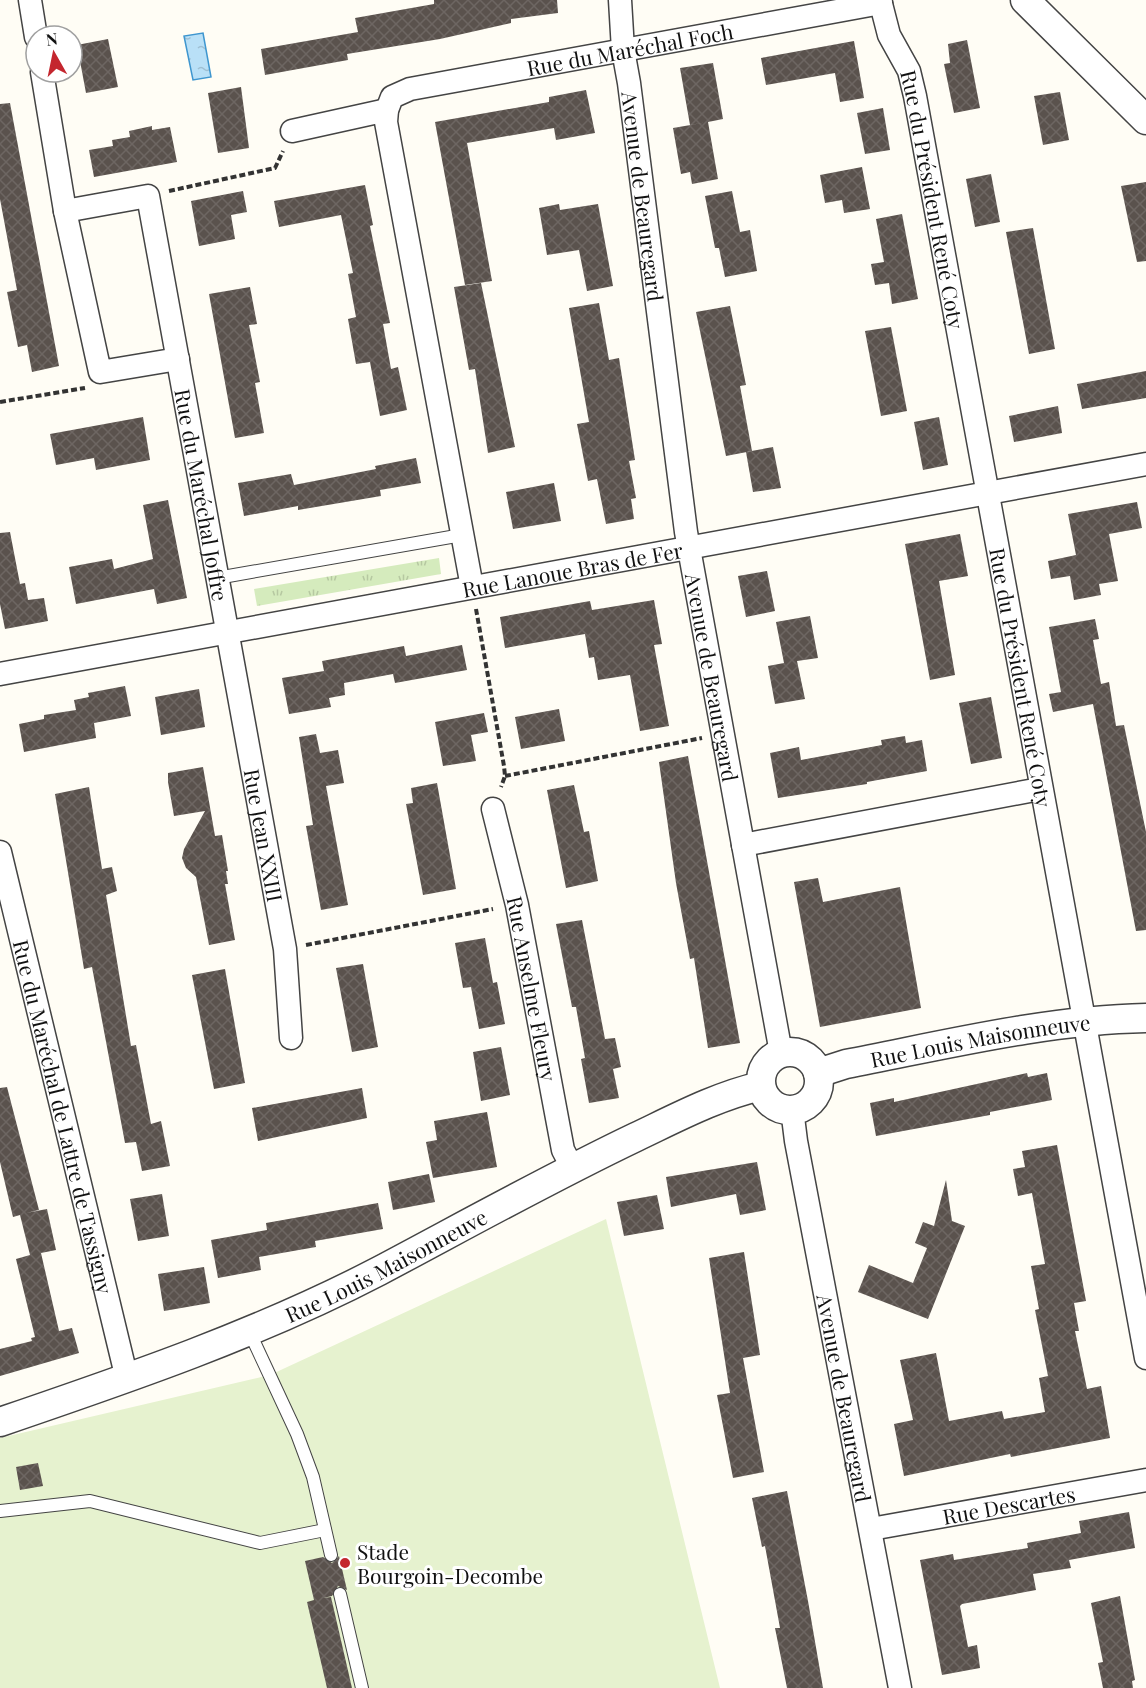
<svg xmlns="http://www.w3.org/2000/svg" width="1146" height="1688" font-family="'Playfair Display',serif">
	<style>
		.grass { fill: url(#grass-tufts) }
		.pitch { fill: #e6f2cf }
		.water { fill: url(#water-ripples); stroke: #3f96cf; stroke-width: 1.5 }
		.building { fill: url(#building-cross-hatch) }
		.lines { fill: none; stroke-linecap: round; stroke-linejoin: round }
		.service-casing { stroke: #444; stroke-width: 14 }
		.minor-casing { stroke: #444; stroke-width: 25 }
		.tertiary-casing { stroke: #444; stroke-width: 31 }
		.path { stroke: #333; stroke-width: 4; stroke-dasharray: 6 3; stroke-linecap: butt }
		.service { stroke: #fff; stroke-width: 12 }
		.minor { stroke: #fff; stroke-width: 22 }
		.tertiary { stroke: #fff; stroke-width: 28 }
		.poi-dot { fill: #c4262e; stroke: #fff; stroke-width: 2 }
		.labels { text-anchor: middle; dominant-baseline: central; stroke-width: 6; stroke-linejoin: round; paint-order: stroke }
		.street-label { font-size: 21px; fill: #111; stroke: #fff }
		.poi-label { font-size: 21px; fill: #111; stroke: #fff; text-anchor: start }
	</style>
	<defs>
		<pattern id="grass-tufts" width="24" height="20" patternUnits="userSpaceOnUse" patternTransform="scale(1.5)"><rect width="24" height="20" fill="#d5ebbd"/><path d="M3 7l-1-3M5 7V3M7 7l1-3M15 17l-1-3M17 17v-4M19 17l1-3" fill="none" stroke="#b6c8a1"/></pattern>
		<pattern id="water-ripples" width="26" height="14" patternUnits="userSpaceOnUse" patternTransform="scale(1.5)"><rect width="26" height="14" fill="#b9e0f7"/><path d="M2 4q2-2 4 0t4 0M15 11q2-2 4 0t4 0" fill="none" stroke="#9ebfd3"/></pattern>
		<pattern id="building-cross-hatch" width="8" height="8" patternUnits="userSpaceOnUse" patternTransform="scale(1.5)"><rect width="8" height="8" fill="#5a524d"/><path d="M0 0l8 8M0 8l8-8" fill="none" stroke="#6d6662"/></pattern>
	</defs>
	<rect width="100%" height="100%" fill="#fffdf5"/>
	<path class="grass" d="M439 558 441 574 257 606 254 589Z"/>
	<path class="pitch" d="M606 1219 720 1688H0V1438L270 1375Z"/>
	<path class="water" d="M203 33 211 77 193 80 184 36Z"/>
	<g class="building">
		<path d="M434 0H557L558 13 511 19V23L440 39 347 54 348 60 265 75 261 49 358 32 355 18 434 4Z"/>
		<path d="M108 39 118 87 86 93 77 45Z"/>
		<path d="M967 40 980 108 954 113 944 64 950 63 948 44Z"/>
		<path d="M854 41 864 98 840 102 835 73 766 85 761 58Z"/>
		<path d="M713 63 723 119 708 122 718 179 692 184 690 172 681 174 673 128 708 122 690 125 680 68Z"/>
		<path d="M241 87 249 148 218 153 208 93Z"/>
		<path d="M586 90 595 133 556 140 554 128 467 143 492 281 465 285 435 122 549 102V97Z"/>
		<path d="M1060 92 1069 140 1043 145 1034 96Z"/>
		<path d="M10 103 59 366 32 372 27 345 18 347 7 292 17 290 0 199V104Z"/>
		<path d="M883 108 890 150 865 154 857 113Z"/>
		<path d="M152 126V130L170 127 177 162 94 177 89 150 113 146 112 140 130 137 129 131Z"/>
		<path d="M862 167 870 209 844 213 842 200 825 203 820 175Z"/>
		<path d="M991 174 1000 222 975 227 966 179Z"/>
		<path d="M1146 182V261L1137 262 1121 186Z"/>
		<path d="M365 185 373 225 370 226 390 323 383 324 391 369 398 367 407 410 380 416 370 362 356 364 348 319 356 317 348 274 353 273 341 215 279 227 274 201Z"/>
		<path d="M243 191 247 212 231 215 235 239 199 246 191 201Z"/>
		<path d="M732 191 740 232 750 230 757 271 725 277 719 248H715L705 196Z"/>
		<path d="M559 204 560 210 598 204 613 286 587 291 579 250 547 255 539 208Z"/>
		<path d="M902 214 918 299 892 304 889 283 875 285 871 264 884 262 876 219Z"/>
		<path d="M1033 228 1055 349 1029 354 1006 232Z"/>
		<path d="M481 283 515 447 488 453 475 369 469 370 454 287Z"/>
		<path d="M250 287 257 324 249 325 260 382 255 383 264 433 235 438 209 294Z"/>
		<path d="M599 303 609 360 619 358 635 460 629 461 636 498 631 499 634 519 606 524 597 479 588 481 577 424 589 422 569 308Z"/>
		<path d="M730 306 746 385 740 386 752 451 726 456 696 312Z"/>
		<path d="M891 327 907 411 881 416 865 331Z"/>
		<path d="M1146 371V398L1082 409 1077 384Z"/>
		<path d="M1058 406 1062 433 1014 442 1009 416Z"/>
		<path d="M143 417 150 460 96 470 94 458 56 465 50 434Z"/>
		<path d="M939 417 948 465 923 470 914 422Z"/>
		<path d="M773 447 781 488 753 492 746 452Z"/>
		<path d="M416 458 421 483 380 490 381 496 298 510V506L244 516 238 483 291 474 294 485 376 469 375 466Z"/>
		<path d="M554 483 561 521 513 529 506 492Z"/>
		<path d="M168 500 187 598 157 604 154 589 76 604 69 567 112 559 114 569 153 559 143 505Z"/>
		<path d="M1137 502 1142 528 1109 534 1118 581 1099 584 1101 595 1074 600 1070 576 1051 579 1048 561 1076 555 1068 514Z"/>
		<path d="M10 532 20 584 25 583 28 600 44 598 48 621 5 629 0 604V533Z"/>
		<path d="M960 534 968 576 939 581 955 675 930 680 905 544Z"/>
		<path d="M767 571 775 611 746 617 738 576Z"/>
		<path d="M654 600 662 644 654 645 669 726 640 731 630 675 598 680 594 657 589 658 585 634 505 648 500 617 590 601 592 610Z"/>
		<path d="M810 616 818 658 797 661 805 699 775 704 768 666 784 663 776 622Z"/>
		<path d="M1095 619 1099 639 1093 640 1101 684 1109 682 1116 726 1124 725 1146 832V930L1136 931 1093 704 1053 712 1049 694 1061 692 1049 627Z"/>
		<path d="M462 645 467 670 395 683 393 674 344 683 345 695 329 698 331 707 289 714 282 678 324 671 322 661 404 646 406 656Z"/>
		<path d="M125 686 131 716 94 723 96 738 24 752 19 724 44 719V715L76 710 74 700 89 697 88 693Z"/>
		<path d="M199 689 205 727 161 735 155 697Z"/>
		<path d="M991 697 1002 758 971 764 959 703Z"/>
		<path d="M559 709 565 741 521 749 515 717Z"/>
		<path d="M484 713 488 732 471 735 476 761 443 766 435 722Z"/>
		<path d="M316 734 320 753 338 750 344 783 326 786 348 905 321 910 306 826 313 825 299 737Z"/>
		<path d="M905 736 906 743 922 740 927 771 867 782V784L778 798 770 753 799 747 801 760 882 745 881 740Z"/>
		<path d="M688 756 740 1043 708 1048 694 958 690 959 676 883 659 762Z"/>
		<path d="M203 767 215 836 222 835 228 871H226L228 884H225L235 940 209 945 196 877 186 868 182 858 184 849 205 811 174 816 168 782V773Z"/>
		<path d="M437 783 456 889 423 895 406 804 413 803 411 788Z"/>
		<path d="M574 785 584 832 589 831 598 881 566 888 547 790Z"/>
		<path d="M89 787 102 869 112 867 117 891 106 895 131 1046 136 1045 151 1124 161 1121 170 1166 142 1171 136 1142 125 1143 92 967 84 969 55 794Z"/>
		<path d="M818 878 823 902 900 887 921 1008 820 1027 794 882Z"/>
		<path d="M582 920 605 1039 615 1038 621 1067 613 1069 619 1098 589 1103 581 1059 585 1058 576 1007H572L556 924Z"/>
		<path d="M485 938 493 983 497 982 505 1024 479 1029 471 987 463 988 455 943Z"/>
		<path d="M363 964 378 1047 352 1052 336 968Z"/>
		<path d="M225 969 245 1083 214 1089 192 975Z"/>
		<path d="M501 1047 510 1095 481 1101 473 1052Z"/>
		<path d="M1027 1073 1028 1077 1047 1073 1052 1100 990 1112V1115L876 1136 870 1103 894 1098V1102Z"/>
		<path d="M7 1087 39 1210 26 1213 47 1209 56 1250 41 1253 59 1331 72 1328 79 1353 0 1376V1349L32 1341 31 1338 35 1337 16 1259 30 1255 20 1215 13 1217 0 1162V1088Z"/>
		<path d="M362 1088 367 1118 258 1141 252 1108Z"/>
		<path d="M487 1112 497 1167 433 1178 426 1142 437 1140 434 1121Z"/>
		<path d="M1057 1145 1086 1301 1074 1303 1079 1331H1075L1087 1389 1101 1386 1110 1438 1011 1457 1010 1454 904 1476 894 1424 913 1420 900 1360 936 1353 949 1421 1002 1411 1004 1419 1045 1412 1039 1378 1048 1376 1035 1310 1039 1309 1031 1266 1045 1264 1032 1193 1018 1196 1013 1169 1025 1167 1022 1151Z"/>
		<path d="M757 1162 766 1210 740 1215 736 1194 671 1207 666 1177Z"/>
		<path d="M429 1174 435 1202 393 1210 388 1182Z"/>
		<path d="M946 1180 952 1221 965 1226 928 1319 858 1292 869 1265 913 1283 927 1248 915 1243 923 1222 934 1226Z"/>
		<path d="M162 1194 169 1236 138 1241 130 1199Z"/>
		<path d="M657 1195 664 1229 624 1236 617 1202Z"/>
		<path d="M378 1203 383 1229 315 1241 316 1247 259 1257 261 1270 218 1278 211 1240 267 1230 266 1223Z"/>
		<path d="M744 1252 760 1355 743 1358 764 1472 733 1478 717 1395 730 1393 709 1258Z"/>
		<path d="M204 1267 210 1303 164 1311 158 1274Z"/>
		<path d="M38 1463 43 1486 20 1490 16 1467Z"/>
		<path d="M787 1491 808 1601 823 1688H787L775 1628H780L765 1546 762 1547 752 1498Z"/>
		<path d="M1129 1512 1135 1548 1069 1560 1071 1568 1033 1574 1036 1590 962 1604 960 1606 968 1647 977 1645 980 1668 942 1675 920 1560 953 1554 954 1560 1028 1548 1027 1543 1081 1533 1079 1521Z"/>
		<path d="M339 1556 347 1590 338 1586 332 1596 323 1598 331 1597 352 1688H327L307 1602 314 1600 305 1561 323 1557 332 1563Z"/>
		<path d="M1120 1596 1135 1680 1132 1681 1133 1688H1103L1098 1663 1103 1662 1091 1603Z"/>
	</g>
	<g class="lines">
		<g class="service-casing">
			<g id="service">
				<path d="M217 578 462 535"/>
				<path d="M249 1331 297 1434 313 1477 331 1555"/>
				<path d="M0 1511 90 1501 260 1543 325 1530"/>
				<path d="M340 1594 362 1688"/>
			</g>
		</g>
		<g class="minor-casing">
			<g id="minor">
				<path d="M30 0 36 37"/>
				<path id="s1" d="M620 0 623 50 629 83 686 532 781 1053"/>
				<path id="s2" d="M880 0 889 35 909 71 915 96 1146 1358"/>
				<path d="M42 72 65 211 100 372 178 359"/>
				<path d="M292 131 387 110"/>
				<path id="s3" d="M65 211 148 196 285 949 291 1038"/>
				<path id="s4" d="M472 587 386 122 387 110 392 97 410 89 881 3"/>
				<path id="s5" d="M0 674 1146 464"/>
				<path id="s6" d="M493 809 517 905 563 1150 572 1167"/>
				<path d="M743 845 1040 789"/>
				<path id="s7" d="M0 852 127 1379"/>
				<path id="s8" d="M792 1109 796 1141 900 1688"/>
				<path id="s9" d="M871 1529 1146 1480"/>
			</g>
		</g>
		<g class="tertiary-casing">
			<g id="tertiary">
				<path d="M1025 0 1146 120"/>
				<circle cx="790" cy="1081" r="29"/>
				<path id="s10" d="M818 1073 846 1064C945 1045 1045 1020 1146 1018"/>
				<path id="s11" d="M0 1422C129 1378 258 1334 379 1271 464 1226 548 1179 636 1137 676 1118 717 1096 761 1086"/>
			</g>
		</g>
		<g class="path">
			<path d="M169 191 275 168 283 151"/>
			<path d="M0 402 85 388"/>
			<path d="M476 609 504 766 505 776 501 787"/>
			<path d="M505 776 702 738"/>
			<path d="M306 945 493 909"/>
		</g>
		<use href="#service" class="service"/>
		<use href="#minor" class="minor"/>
		<use href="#tertiary" class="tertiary"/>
	</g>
	<circle class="poi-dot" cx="345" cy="1563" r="6"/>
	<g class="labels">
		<g class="street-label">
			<text stroke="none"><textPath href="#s4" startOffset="742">Rue du Maréchal Foch</textPath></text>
			<text stroke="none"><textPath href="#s1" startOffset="198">Avenue de Beauregard</textPath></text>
			<text stroke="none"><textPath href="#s2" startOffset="208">Rue du Président René Coty</textPath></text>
			<text stroke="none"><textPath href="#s3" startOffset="388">Rue du Maréchal Joffre</textPath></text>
			<text stroke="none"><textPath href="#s5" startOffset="582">Rue Lanoue Bras de Fer</textPath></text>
			<text stroke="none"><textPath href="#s1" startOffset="684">Avenue de Beauregard</textPath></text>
			<text stroke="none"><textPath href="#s2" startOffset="694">Rue du Président René Coty</textPath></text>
			<text stroke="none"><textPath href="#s3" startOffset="734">Rue Jean XXIII</textPath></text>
			<text stroke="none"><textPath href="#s6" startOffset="184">Rue Anselme Fleury</textPath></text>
			<text stroke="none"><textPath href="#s10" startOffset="166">Rue Louis Maisonneuve</textPath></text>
			<text stroke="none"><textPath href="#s7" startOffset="272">Rue du Maréchal de Lattre de Tassigny</textPath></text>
			<text stroke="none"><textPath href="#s11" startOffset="417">Rue Louis Maisonneuve</textPath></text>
			<text stroke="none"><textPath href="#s8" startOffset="294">Avenue de Beauregard</textPath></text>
			<text stroke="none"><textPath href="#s9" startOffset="140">Rue Descartes</textPath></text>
		</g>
		<g class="poi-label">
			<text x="357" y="1551">Stade<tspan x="357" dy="24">Bourgoin-Decombe</tspan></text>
		</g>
	</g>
	<g transform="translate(54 54) rotate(351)"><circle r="28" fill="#ffffff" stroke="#a0a0a0" stroke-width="1.5"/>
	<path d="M0-4.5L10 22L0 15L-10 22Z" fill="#c4262e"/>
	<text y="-9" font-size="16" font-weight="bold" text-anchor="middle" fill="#111111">N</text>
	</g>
</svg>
